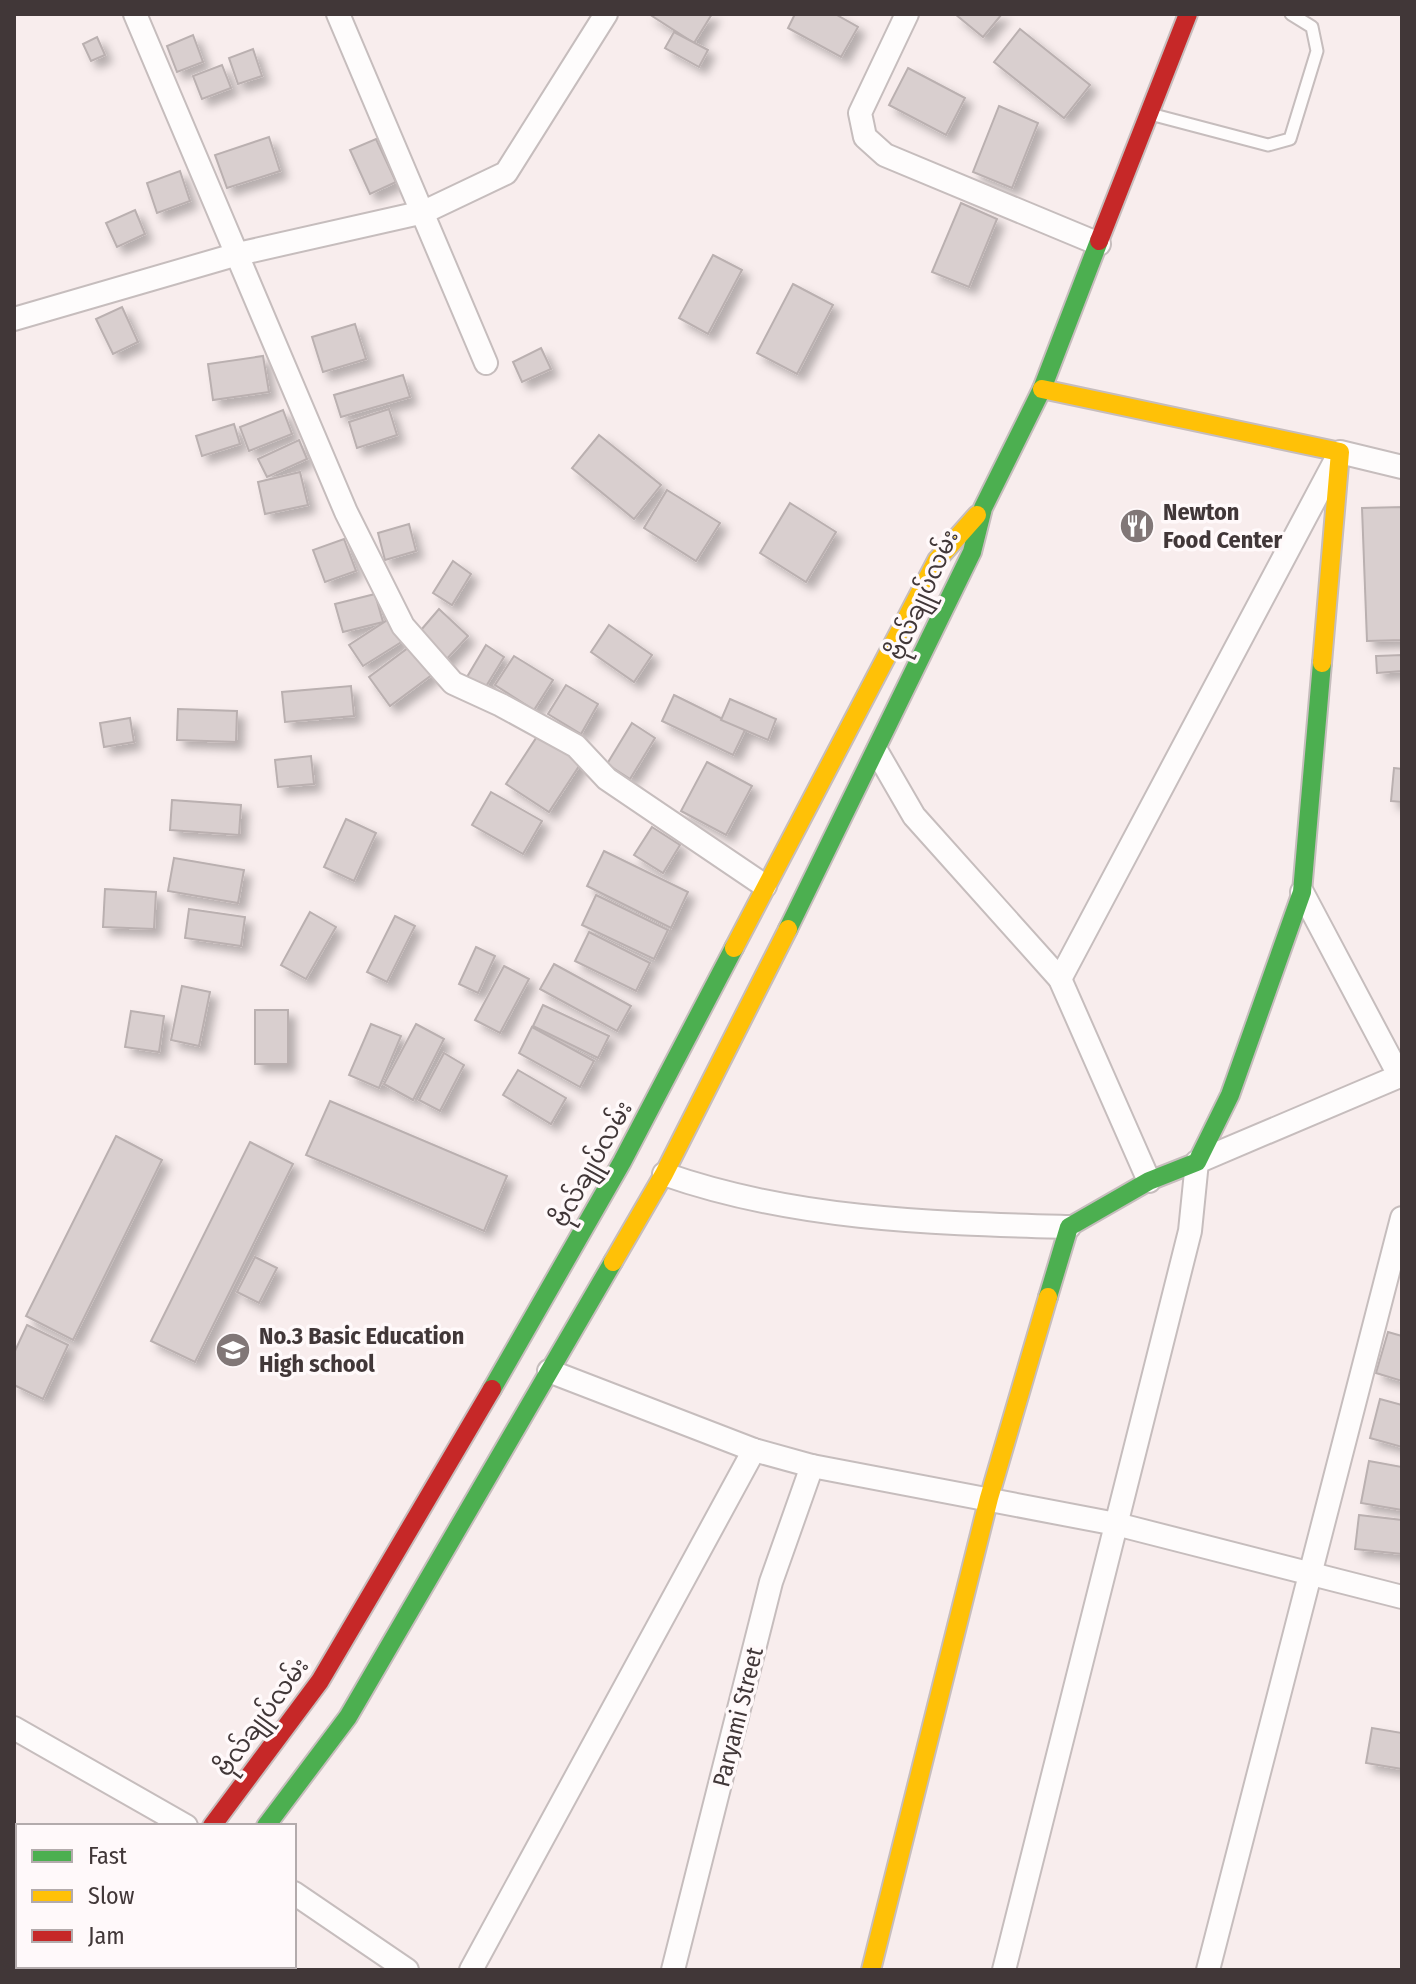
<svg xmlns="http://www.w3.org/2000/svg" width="1416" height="1984" font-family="'Fira Sans Condensed','Noto Sans Myanmar',sans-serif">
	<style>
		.building { fill: #d9cfcf; stroke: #bab0b0; stroke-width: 2; filter: url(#shadow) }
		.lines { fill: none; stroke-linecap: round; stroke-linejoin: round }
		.lane-casing { stroke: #c6bdbd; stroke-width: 15 }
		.street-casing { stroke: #c6bdbd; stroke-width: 26 }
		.fast-casing { stroke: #c6bdbd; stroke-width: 22 }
		.slow-casing { stroke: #c6bdbd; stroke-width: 22 }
		.jam-casing { stroke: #c6bdbd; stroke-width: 22 }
		.lane { stroke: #fefcfc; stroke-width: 11 }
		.street { stroke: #fefcfc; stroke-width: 22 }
		.fast { stroke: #4caf50; stroke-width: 18 }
		.slow { stroke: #ffc107; stroke-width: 18 }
		.jam { stroke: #c62828; stroke-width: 18 }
		.labels { text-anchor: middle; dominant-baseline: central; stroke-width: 7; stroke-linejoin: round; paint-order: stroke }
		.poi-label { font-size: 24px; font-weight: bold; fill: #413738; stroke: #fff9fa; text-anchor: start }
		.street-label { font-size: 24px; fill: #413738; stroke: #fff9fa }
	</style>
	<defs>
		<filter id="shadow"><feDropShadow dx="7" dy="7" stdDeviation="4" flood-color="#0004"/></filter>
	</defs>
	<rect width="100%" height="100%" fill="#f8eded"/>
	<g class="building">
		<path d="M649 14H712L694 43Z"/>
		<path d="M795 14H835L858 27 841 57 788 28Z"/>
		<path d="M955 14H1002L983 37Z"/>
		<path d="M1020 29 1090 85 1064 118 994 62Z"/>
		<path d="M674 32 708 50 699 67 665 48Z"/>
		<path d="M193 35 203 62 177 72 167 46Z"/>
		<path d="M97 37 105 55 91 61 83 44Z"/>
		<path d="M253 49 262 76 238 84 229 58Z"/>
		<path d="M222 65 231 88 202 99 193 76Z"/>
		<path d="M908 68 965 98 946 135 889 105Z"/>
		<path d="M999 106 1038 123 1012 188 973 172Z"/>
		<path d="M269 137 280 171 227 188 215 155Z"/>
		<path d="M376 139 396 182 370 194 350 150Z"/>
		<path d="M180 171 190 201 157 213 147 183Z"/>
		<path d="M961 203 997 219 969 287 932 272Z"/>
		<path d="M135 210 145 234 117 247 106 223Z"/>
		<path d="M713 255 742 270 708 334 679 318Z"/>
		<path d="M793 284 833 305 797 374 757 353Z"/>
		<path d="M122 307 138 342 113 354 96 319Z"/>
		<path d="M355 324 366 359 323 372 312 337Z"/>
		<path d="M541 348 551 369 522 382 513 362Z"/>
		<path d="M263 356 269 392 213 400 208 364Z"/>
		<path d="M403 375 410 397 341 417 334 395Z"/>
		<path d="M389 409 397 435 357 448 349 422Z"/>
		<path d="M283 410 292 434 249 451 240 427Z"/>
		<path d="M234 424 240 444 202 456 196 436Z"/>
		<path d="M599 435 661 485 634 519 572 468Z"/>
		<path d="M299 440 307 459 267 477 258 459Z"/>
		<path d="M300 472 308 505 265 514 258 482Z"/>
		<path d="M667 490 720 523 696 561 644 528Z"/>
		<path d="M790 503 836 532 806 582 760 553Z"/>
		<path d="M1402 507V640L1367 641 1362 508Z"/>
		<path d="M409 524 416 551 385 560 378 533Z"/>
		<path d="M344 539 356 571 325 582 313 550Z"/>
		<path d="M453 561 471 574 452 605 433 593Z"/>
		<path d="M375 594 383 622 343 632 335 604Z"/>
		<path d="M439 609 468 636 443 663 415 637Z"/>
		<path d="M389 619 403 641 363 666 349 645Z"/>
		<path d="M609 625 652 655 634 682 591 652Z"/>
		<path d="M412 645 433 674 390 706 369 677Z"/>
		<path d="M486 645 504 657 485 688 467 677Z"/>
		<path d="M1402 655V671L1377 673 1376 656Z"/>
		<path d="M514 656 553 680 534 710 495 685Z"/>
		<path d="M566 685 598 704 581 734 548 714Z"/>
		<path d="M351 686 354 716 285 722 282 692Z"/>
		<path d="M674 695 745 730 733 755 662 721Z"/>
		<path d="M730 699 776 719 768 740 721 720Z"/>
		<path d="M178 709 237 711 236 742 177 740Z"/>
		<path d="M130 718 134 742 104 747 100 723Z"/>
		<path d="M632 723 655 738 630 779 607 764Z"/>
		<path d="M540 732 583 760 549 812 506 784Z"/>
		<path d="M311 756 314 784 278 787 275 760Z"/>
		<path d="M707 762 752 786 726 835 681 811Z"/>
		<path d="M1394 768 1402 769V802L1391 801Z"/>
		<path d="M491 792 542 821 523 854 472 825Z"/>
		<path d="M172 800 241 805 239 835 170 830Z"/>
		<path d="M346 819 376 833 354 881 324 867Z"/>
		<path d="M652 827 680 845 663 873 634 855Z"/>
		<path d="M604 851 688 892 671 928 587 886Z"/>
		<path d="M174 858 244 870 238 903 168 891Z"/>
		<path d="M105 889 156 892 154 929 103 927Z"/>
		<path d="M596 895 668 930 654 959 582 925Z"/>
		<path d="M189 909 245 917 241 946 185 938Z"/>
		<path d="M310 912 336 927 306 979 281 965Z"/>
		<path d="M395 916 415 926 387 982 367 972Z"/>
		<path d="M589 932 650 963 636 991 575 961Z"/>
		<path d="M476 947 495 956 478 993 459 984Z"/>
		<path d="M554 964 631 1006 617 1031 540 989Z"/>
		<path d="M504 966 529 979 500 1033 475 1020Z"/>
		<path d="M182 986 210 992 199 1046 171 1040Z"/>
		<path d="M543 1005 609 1036 598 1058 533 1026Z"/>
		<rect x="255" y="1010" width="33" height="54"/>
		<path d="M131 1011 164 1016 159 1052 125 1047Z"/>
		<path d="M371 1024 401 1036 379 1088 349 1075Z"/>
		<path d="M416 1024 444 1039 413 1100 384 1084Z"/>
		<path d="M532 1027 594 1061 580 1087 519 1053Z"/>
		<path d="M444 1053 464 1065 440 1111 419 1100Z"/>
		<path d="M518 1070 566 1098 551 1124 503 1095Z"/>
		<path d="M330 1101 507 1176 484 1231 306 1155Z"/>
		<path d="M116 1136 162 1160 73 1340 26 1316Z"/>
		<path d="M250 1142 293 1164 195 1362 151 1341Z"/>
		<path d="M255 1257 277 1268 259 1303 237 1292Z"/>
		<path d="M27 1325 68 1345 43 1399 14 1385V1353Z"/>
		<path d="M1388 1332 1402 1336V1381L1376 1373Z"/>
		<path d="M1380 1399 1402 1405V1447L1370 1438Z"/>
		<path d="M1369 1461 1402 1467V1510L1361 1503Z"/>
		<path d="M1359 1515 1402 1520V1554L1355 1549Z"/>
		<path d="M1372 1728 1402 1733V1769L1366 1763Z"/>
	</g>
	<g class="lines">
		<g class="lane-casing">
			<path id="lane" d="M1154 115 1268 145 1290 139 1317 51 1312 27 1291 14"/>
		</g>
		<g class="street-casing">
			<g id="street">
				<path d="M135 14 346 512 403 626 453 683 501 705 576 746 607 779 765 886"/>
				<path d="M338 14 486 363"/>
				<path d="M907 14 860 113 865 137 885 155 1099 244"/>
				<path d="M14 319 238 254 424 212 506 173 606 14"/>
				<path d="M877 752 914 816 1060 979 1149 1181"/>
				<path d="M1302 892 1399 1075"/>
				<path d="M1060 979 1340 452 1402 467"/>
				<path d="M664 1174C795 1220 931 1223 1069 1227"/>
				<path d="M549 1371 754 1450 812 1466 1116 1524 1402 1597"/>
				<path d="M14 1728 186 1826"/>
				<path d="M294 1893 407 1970"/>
				<path d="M471 1970 754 1450"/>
				<path d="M673 1970 771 1582 812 1466"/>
				<path d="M1004 1970 1190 1231 1197 1162 1402 1075"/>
				<path d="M1208 1970 1402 1218"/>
			</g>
		</g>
		<g class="fast-casing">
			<g id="fast">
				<path d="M788 929 972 552 983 508 1042 389 1099 241"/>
				<path d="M1048 1297 1069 1227 1149 1181 1197 1162 1230 1095 1302 892 1322 663"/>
				<path d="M492 1389 622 1162 734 948"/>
				<path d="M266 1826 348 1717 613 1262"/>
				<path d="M161 1970 164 1966"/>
			</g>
		</g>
		<g class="slow-casing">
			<g id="slow">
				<path d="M1042 389 1340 452 1322 663"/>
				<path d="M734 948 937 560 977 515"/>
				<path d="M613 1262 664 1174 788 929"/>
				<path d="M871 1970 989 1498 1048 1297"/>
			</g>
		</g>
		<g class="jam-casing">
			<g id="jam">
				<path d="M1099 241 1188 14"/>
				<path d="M212 1826 320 1681 492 1389"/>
				<path d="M102 1970 105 1966"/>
			</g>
		</g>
		<use href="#lane" class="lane"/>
		<use href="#street" class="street"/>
		<use href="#fast" class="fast"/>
		<use href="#slow" class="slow"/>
		<use href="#jam" class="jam"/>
	</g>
	<defs>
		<g id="restaurant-disc" transform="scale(1.8)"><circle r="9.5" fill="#817777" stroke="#fff9fa"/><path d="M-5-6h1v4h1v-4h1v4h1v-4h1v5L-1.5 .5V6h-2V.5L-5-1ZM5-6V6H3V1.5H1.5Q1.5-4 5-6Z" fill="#fff"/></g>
		<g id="school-disc" transform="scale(1.8)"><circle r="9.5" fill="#817777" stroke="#fff9fa"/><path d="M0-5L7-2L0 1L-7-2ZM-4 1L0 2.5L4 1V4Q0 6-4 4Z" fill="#fff"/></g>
	</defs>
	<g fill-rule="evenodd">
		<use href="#restaurant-disc" x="1137" y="526"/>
		<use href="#school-disc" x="233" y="1350"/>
	</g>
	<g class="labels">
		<g class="poi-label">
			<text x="1163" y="512">Newton<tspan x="1163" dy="28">Food Center</tspan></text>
			<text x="259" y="1336">No.3 Basic Education<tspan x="259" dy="28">High school</tspan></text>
		</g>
		<g class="street-label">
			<text transform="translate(923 595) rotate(-66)">ဗိုလ်ချုပ်လမ်း</text>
			<text transform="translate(592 1164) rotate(-61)">ဗိုလ်ချုပ်လမ်း</text>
			<text transform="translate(262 1717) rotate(-54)">ဗိုလ်ချုပ်လမ်း</text>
			<text transform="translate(738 1717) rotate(-76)">Paryami Street</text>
		</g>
	</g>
	<rect width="1416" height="1984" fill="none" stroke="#413738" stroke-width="32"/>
	<rect x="16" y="1824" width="280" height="144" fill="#fff9fa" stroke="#b3abac" stroke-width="2"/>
	<rect x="32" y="1850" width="40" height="12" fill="#4caf50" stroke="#b3abac" stroke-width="2"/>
	<text x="88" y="1864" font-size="24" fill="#413738">Fast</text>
	<rect x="32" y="1890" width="40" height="12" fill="#ffc107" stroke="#b3abac" stroke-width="2"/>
	<text x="88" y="1904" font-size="24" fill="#413738">Slow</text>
	<rect x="32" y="1930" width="40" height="12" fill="#c62828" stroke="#b3abac" stroke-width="2"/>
	<text x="88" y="1944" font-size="24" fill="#413738">Jam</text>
</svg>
